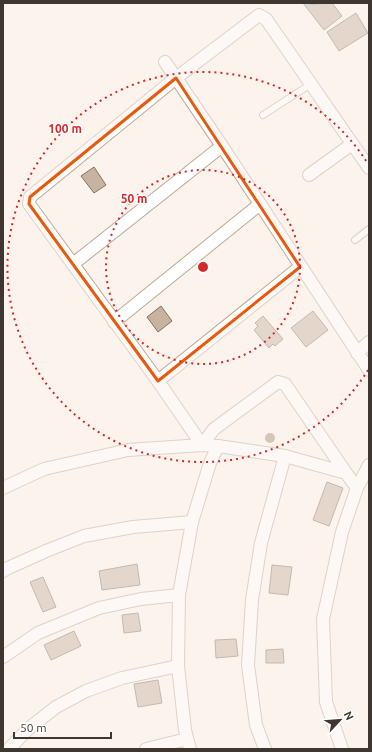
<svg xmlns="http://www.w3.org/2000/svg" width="372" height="752" font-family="Ubuntu,sans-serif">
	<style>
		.building { fill: #c8b3a1; stroke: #847261 }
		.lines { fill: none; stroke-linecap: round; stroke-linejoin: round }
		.service-casing { stroke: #beaa98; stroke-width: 8 }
		.minor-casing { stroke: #beaa98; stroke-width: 14 }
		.service { stroke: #fff; stroke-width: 6 }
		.minor { stroke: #fff; stroke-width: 12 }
		.tree { fill: #aa8f72 }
		.marked { fill: none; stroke: #e8590c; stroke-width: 3; stroke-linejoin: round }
		.ring { fill: none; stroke: #d62828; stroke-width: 2; stroke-dasharray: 2 4 }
		.centre { fill: #d62828; stroke: #fff; stroke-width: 2 }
		.ring-label { font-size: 12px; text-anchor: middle; font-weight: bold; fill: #d62828; stroke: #fff; stroke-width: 3; stroke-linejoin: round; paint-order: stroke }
	</style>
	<rect width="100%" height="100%" fill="#fcf3ec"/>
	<g class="building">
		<path d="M303 3 312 4 332 3 342 16 324 30Z"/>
		<path d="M356 13 368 33 339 51 327 32Z"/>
		<path d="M94 167 106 185 94 193 81 176Z"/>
		<path d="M161 306 172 321 158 332 147 317Z"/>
		<path d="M313 311 328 330 306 347 291 328Z"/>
		<path d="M263 316 283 339 275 346 273 344 269 348 254 330 258 326 255 323Z"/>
		<path d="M327 482 343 488 329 526 313 520Z"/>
		<path d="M137 564 140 585 102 590 99 571Z"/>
		<path d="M272 565 292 567 288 595 269 593Z"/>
		<path d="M43 577 56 607 43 612 30 582Z"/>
		<path d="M138 613 141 631 124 633 122 615Z"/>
		<path d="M74 631 81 646 51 660 44 645Z"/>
		<path d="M236 639 238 656 216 658 215 640Z"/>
		<path d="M283 649 284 663H266V650Z"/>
		<path d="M158 680 162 703 138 707 134 684Z"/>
	</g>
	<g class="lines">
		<g class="service-casing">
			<g id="service">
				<path d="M263 115 311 84"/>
				<path d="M355 240 369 229"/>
			</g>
		</g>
		<g class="minor-casing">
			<g id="minor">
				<path d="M165 62 222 146 369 370"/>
				<path d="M309 175 352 144"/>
				<path d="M73 264 222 146"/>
				<path d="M114 322 260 204"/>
				<path d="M357 353 369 342"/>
				<path d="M158 381 300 267"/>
				<path d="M346 473 285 384 278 382 214 429 202 445 158 381 29 204 30 197 176 78 259 15 266 19 369 168"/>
				<path d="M3 488 44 469 128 450 202 445 218 446 285 456 346 473 357 488"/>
				<path d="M3 571 8 568 46 551 84 536 133 527 192 522"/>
				<path d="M3 657 38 633 99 608 141 599 179 595"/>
				<path d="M9 749 28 729 56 707 86 691 122 678 178 666"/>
				<path d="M146 749 187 739"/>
				<path d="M190 749 185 730 178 666 179 595 192 522 210 463 218 446"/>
				<path d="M265 749 256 725 248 665 252 600 261 543 285 456"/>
				<path d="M342 749 326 702 323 619 342 532 357 488 369 465"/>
			</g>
		</g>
		<use href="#service" class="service"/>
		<use href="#minor" class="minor"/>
	</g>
	<circle class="tree" cx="270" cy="438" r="5"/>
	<path d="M0 0H372V752H0ZM176 78 300 267 158 381 29 204 30 197Z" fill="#fcf3ec" fill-opacity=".55" fill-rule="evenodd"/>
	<path class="marked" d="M176 78 300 267 158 381 29 204 30 197Z"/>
	<g class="ring">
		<circle cx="203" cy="267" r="97"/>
		<path d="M368 370A195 195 0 1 1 368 164"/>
	</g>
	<circle cx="203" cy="267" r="6" class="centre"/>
	<g class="ring-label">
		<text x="65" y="133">100 m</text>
		<text x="134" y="203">50 m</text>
	</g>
	<rect width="372" height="752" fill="none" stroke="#3f362f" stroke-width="8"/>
	<g transform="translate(340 720) rotate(64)" stroke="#ffffff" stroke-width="3" paint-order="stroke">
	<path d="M0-3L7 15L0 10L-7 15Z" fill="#3f362f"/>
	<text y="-6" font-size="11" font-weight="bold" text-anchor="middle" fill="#3f362f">N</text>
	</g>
	<path d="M14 732v6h97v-6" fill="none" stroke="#3f362f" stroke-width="2"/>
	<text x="20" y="732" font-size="12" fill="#3f362f" stroke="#ffffff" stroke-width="3" paint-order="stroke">50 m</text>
</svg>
